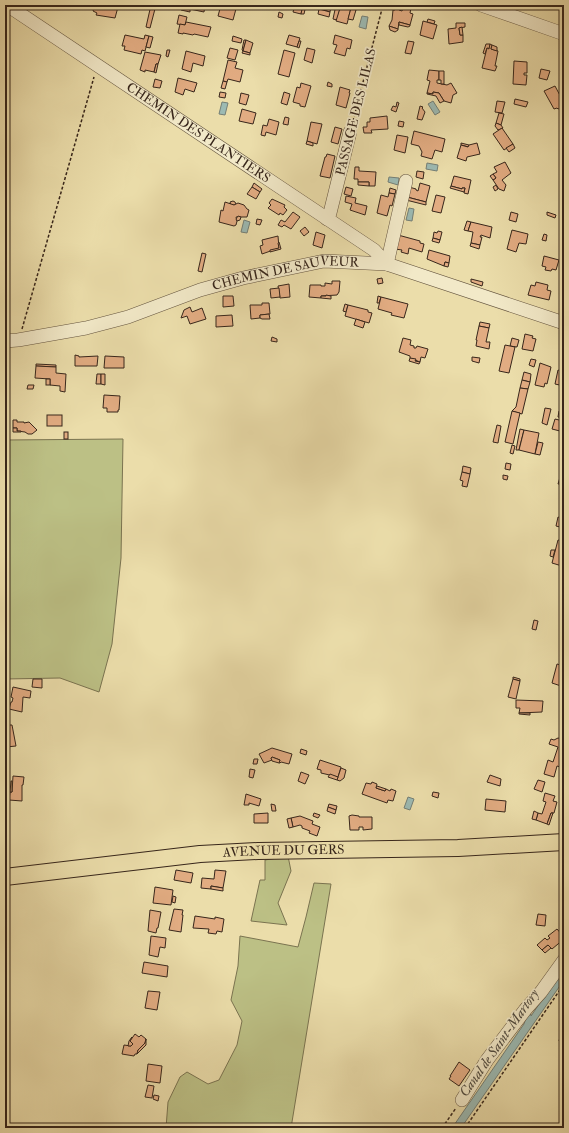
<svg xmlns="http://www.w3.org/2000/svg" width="569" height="1133" font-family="'IM FELL Double Pica',serif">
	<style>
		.green { fill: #bcc085; stroke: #7a7350 }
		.water { fill: #9cbab3; stroke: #747f76 }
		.building { fill: #e2ac82; stroke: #37261b }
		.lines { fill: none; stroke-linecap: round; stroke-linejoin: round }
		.minor-casing { stroke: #64543f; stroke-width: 14 }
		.major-casing { stroke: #37261b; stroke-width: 18 }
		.path { stroke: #37261b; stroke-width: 1.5; stroke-dasharray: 3 2; stroke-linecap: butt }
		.minor { stroke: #f2e9c8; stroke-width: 13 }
		.major { stroke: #ebddaa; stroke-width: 16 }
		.labels { text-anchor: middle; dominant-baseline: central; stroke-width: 3.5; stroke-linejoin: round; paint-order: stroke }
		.street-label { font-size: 13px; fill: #37261b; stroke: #f2e9c8 }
		.water-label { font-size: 14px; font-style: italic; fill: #504b41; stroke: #f2e9c8 }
	</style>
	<rect width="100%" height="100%" fill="#ebddaa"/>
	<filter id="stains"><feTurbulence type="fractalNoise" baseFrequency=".005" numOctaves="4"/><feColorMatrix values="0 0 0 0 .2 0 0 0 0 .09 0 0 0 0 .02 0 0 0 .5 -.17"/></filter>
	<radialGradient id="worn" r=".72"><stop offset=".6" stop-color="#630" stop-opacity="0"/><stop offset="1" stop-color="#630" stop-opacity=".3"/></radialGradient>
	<g class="green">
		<path d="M123 439 121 558 112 644 99 692 60 678 5 679V484L6 440Z"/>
		<path d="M288 856 291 871 278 903 287 925 251 921 260 880H265V860Z"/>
		<path d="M314 883 331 884 291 1128H166L168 1102 180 1077 187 1072 208 1084 219 1080 237 1045 242 1021 231 1000 238 966 240 936 298 947 306 917Z"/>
	</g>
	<g class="water">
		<path d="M362 16 368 17 366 29 359 27Z"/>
		<path d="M433 101 440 112 435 115 428 104Z"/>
		<path d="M222 102 228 103 225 115 219 114Z"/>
		<path d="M427 163 438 165 437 171 426 169Z"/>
		<path d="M389 177 399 178 398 185 388 182Z"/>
		<path d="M409 208 414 209 412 221 406 220Z"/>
		<path d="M244 220 250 222 247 233 241 232Z"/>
		<path d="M408 797 414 799 410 810 404 808Z"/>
		<path d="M564 968V980L461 1128H452L524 1024 527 1014H531V1016Z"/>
	</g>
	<g class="building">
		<path d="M95 5H111L118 7 115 18 96 15 97 13 93 11Z"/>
		<path d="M151 5H156L150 28 146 27Z"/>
		<path d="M182 5H205L204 12 190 9V12L181 10Z"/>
		<path d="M221 5H237L233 20 218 16Z"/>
		<path d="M295 5H303L301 14 293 12Z"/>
		<path d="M303 5H306L304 14H301Z"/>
		<path d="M317 5 331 6 330 12 317 8Z"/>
		<path d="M336 5H341L337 20 333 19Z"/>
		<path d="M341 5H350L349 8H351L347 24 336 21Z"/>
		<path d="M404 6 411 8 410 13 413 14 410 25 399 22 398 29 389 26 392 20 393 10H395L397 7 399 8V10L402 11Z"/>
		<path d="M351 8 356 10 353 20 348 19Z"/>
		<path d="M319 9 330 12 329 17 318 14Z"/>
		<path d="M279 12 283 14 282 18 278 17Z"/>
		<path d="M179 15 187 17 185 25 177 24Z"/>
		<path d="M428 19 435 21 434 24 427 22Z"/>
		<path d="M423 21 437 25 433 39 420 35Z"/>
		<path d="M186 22 211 27 208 37 194 34 193 35 183 33V34L178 33 180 24 185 25Z"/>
		<path d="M399 22 410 25V26L408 27 399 25Z"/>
		<path d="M456 23H465V27L459 28 460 35H463V42L449 44 448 29 456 28Z"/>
		<path d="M389 26 398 29V30L395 32 390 30Z"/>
		<path d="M462 27 463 35H460L459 28Z"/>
		<path d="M125 35 144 39 145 35 149 36 145 51 142 50 141 54 124 50 125 46H122Z"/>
		<path d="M289 35 300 38 297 47 286 44Z"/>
		<path d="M335 35 352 40 350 49 347 48 345 56 334 53 337 45 333 44Z"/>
		<path d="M149 36 153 37 150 48 146 47Z"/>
		<path d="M233 36 242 39 241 43 232 41Z"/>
		<path d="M244 40H246L243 51 242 50Z"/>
		<path d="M246 40 253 43 250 53 243 51Z"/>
		<path d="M299 41H301L299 48 297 47Z"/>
		<path d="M408 41 414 42 411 54 405 53Z"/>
		<path d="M486 44H490L489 49 487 48 485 54 483 53Z"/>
		<path d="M490 44 492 45 491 49 498 51 495 66H497L495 71 482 68 487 48 489 49Z"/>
		<path d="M492 45 497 47V51L491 49Z"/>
		<path d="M230 48 238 50 235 60 227 58Z"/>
		<path d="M307 48 315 50 312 63 304 60Z"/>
		<path d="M167 50H170L168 57 166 56Z"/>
		<path d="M284 50 295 53 289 77 278 74Z"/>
		<path d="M186 51 205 56 203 66 193 63 191 72 182 69Z"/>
		<path d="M243 51 250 53V55L242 53Z"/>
		<path d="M145 52 161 55 158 64H156L154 72 145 70V72L140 70Z"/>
		<path d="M228 60 237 62 235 68 243 70 240 82 228 79 227 82 223 81Z"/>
		<path d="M514 61 527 62V73H524V75H527L526 85 513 84Z"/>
		<path d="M156 64H158L156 73 154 72Z"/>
		<path d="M541 69 550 71 547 80 539 78Z"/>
		<path d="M429 70 439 71V80H437V83L447 85 451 83 457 93 453 95 451 103 444 101 439 93 433 92V94L427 93 430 81 427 80Z"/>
		<path d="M439 71H444V84H441V80H439Z"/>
		<path d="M178 78 197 83 194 92 185 89 183 95 175 92Z"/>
		<path d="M155 79 162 81 160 88 153 87Z"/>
		<path d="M223 81 227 82 225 89 221 88Z"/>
		<path d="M328 82 332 84V87L327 86Z"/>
		<path d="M301 83 311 86 305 107 300 106V104L293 102 297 87 300 88Z"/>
		<path d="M555 86 564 103 562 105 563 107 558 109 557 108 554 109 544 91Z"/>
		<path d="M340 87 350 90 349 93H350L346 108 336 105Z"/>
		<path d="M220 92 226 93 225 98 219 97Z"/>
		<path d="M284 92 290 94 287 105 281 103Z"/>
		<path d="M433 92 439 93 444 101 440 103 436 96 427 94V93L433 94Z"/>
		<path d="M241 93 249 95 246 105 239 103Z"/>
		<path d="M515 99 528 102 526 107 514 104Z"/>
		<path d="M497 101 505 102 502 113 495 112Z"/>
		<path d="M397 102 399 103 396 112 391 110 393 106 396 107Z"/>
		<path d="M420 106 423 107 422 108 425 112 422 120 417 119Z"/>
		<path d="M242 109 256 113 253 124 239 121Z"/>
		<path d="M499 113 504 114 501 125 496 123Z"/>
		<path d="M387 116 388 129 371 130 372 133H364L363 127H367V122H370V118Z"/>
		<path d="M285 117 289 118 288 125 283 124Z"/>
		<path d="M269 119 279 122 276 135 266 132 265 136 261 135 263 125 267 126Z"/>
		<path d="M399 121 404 122 403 127 398 126Z"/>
		<path d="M311 122 322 124 317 144 307 141Z"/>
		<path d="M496 123 501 125 503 128 498 130 495 126Z"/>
		<path d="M335 127 342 129 338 144 331 142Z"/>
		<path d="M502 128 513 144 504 150 493 134Z"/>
		<path d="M414 131 445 139 442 152 435 150 432 159 421 156 422 152 419 146 411 144Z"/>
		<path d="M397 135 408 137 405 153 394 150Z"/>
		<path d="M307 141 313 143V146L306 144Z"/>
		<path d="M461 143 469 145V147L461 145Z"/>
		<path d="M477 143 480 154 467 157 466 161 457 158 461 145 468 147 469 145Z"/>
		<path d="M513 144 515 148 509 152 506 148Z"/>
		<path d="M327 154 335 156 330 178 320 176 325 157H326Z"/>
		<path d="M505 162 511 173 502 180 506 185 504 191 499 189 493 180 496 178 493 174 497 172 494 167Z"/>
		<path d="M355 167H359V171L376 172 375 186H369V182H358V179H354Z"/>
		<path d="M417 171 424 172 423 179 416 177Z"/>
		<path d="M493 174 496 178 493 180 490 176Z"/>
		<path d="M454 176 471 180 468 194 464 193 465 188H462V189L451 186Z"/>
		<path d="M358 182H369V186L358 185Z"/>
		<path d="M254 183 262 189 260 192 252 187Z"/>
		<path d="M420 183 430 186 426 202 407 197 409 187 416 189V190L418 191Z"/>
		<path d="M496 185 498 189 495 191 493 187Z"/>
		<path d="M451 186 462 189V188H465L464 192 450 188Z"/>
		<path d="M252 187 260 192 256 199 247 194Z"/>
		<path d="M346 187 353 189 351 196 344 194Z"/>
		<path d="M390 188 396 190 395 194 389 193Z"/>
		<path d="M389 193 395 194 392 206 390 205 387 216 377 213 381 195 388 197Z"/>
		<path d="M436 195 445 197 441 213 432 211Z"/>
		<path d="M346 196 356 198 355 203 367 206 365 215 350 210 352 204 345 202Z"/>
		<path d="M407 197 426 202V205L406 200Z"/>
		<path d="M272 199 285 205 284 207 287 210 283 215 280 213 279 215 268 208 271 205 269 203Z"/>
		<path d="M233 201 235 202 236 204 234 205H231L230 202Z"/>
		<path d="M225 202 234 205 238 203 244 205 247 209 249 210 247 217H236L237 221 236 225 234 226 219 222 221 210 223 211Z"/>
		<path d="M293 212 300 217 291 229 284 225 282 227 278 225 281 220 285 222Z"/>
		<path d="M511 212 518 214 516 222 509 220Z"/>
		<path d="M547 212 556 215 555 218 547 215Z"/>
		<path d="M238 216 241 217 240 220 237 221 236 219Z"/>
		<path d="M257 219 262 220 260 225 256 224Z"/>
		<path d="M467 221 471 222 468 231 464 230Z"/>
		<path d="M471 222 492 227 490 238 481 235 480 237H482L480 245 471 243 473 232 468 231Z"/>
		<path d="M305 227 309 232 304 236 300 231Z"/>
		<path d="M512 230 528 234 526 244 519 243 516 252 507 249Z"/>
		<path d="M438 231 442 232 440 240 433 238 434 232 437 233Z"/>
		<path d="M316 232 325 235 322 248 313 245Z"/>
		<path d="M544 234 547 235 546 241 542 240Z"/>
		<path d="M398 235 420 241V243L424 244 422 252 409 248 408 254 401 252 402 250 395 249Z"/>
		<path d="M278 236 279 248 262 254 260 246 263 245 262 240Z"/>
		<path d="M433 238 440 240 439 243 432 241Z"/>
		<path d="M279 242 281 249 270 252V250L279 248 278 243Z"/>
		<path d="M471 243 480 245 479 249 470 246Z"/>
		<path d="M429 250 450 256 449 263 445 262 444 266 427 259Z"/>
		<path d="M202 253 206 254 202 272 198 271Z"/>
		<path d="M544 256 559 260 556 270 552 269 551 271 545 270 546 267 542 266Z"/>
		<path d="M445 262 449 263 448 267 444 266Z"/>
		<path d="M382 278 383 283 378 284 377 279Z"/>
		<path d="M471 279 483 282 482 286 471 282Z"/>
		<path d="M332 281H340L339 292 337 295 321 296V298L309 297 310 285H321V286H325V283L332 284Z"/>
		<path d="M536 282 548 285 547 290 551 291 549 300 528 295 531 285 535 286Z"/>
		<path d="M289 284 290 297 280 298 278 286Z"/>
		<path d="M279 288 280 297 271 298 270 289Z"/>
		<path d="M326 295 331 296V299L321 298V296H326Z"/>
		<path d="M223 296H233L234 306 223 307Z"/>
		<path d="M378 296 381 297 379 303H377Z"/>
		<path d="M381 297 408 304 404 318 391 315 392 313 378 309Z"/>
		<path d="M262 303H269L270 314 260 315V318L251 319 250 305H262Z"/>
		<path d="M345 304 348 305 346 312 343 311Z"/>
		<path d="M348 305 368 310V312L372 313 369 323 345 316Z"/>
		<path d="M190 307 192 312 202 308 206 319 190 324 187 316 181 318 184 310Z"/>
		<path d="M269 314 270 319H262L260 318V315Z"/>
		<path d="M232 315 233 326 216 327V316Z"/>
		<path d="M356 319 365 322 363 328 354 325Z"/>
		<path d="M480 322 490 324 489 328 479 326Z"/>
		<path d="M479 326 489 328 486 342H490L489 349 476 346 477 340H476Z"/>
		<path d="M525 334 533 336 532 338 536 339 533 351 522 349Z"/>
		<path d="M272 337 277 339V342L271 341Z"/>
		<path d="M403 338 411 340 410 345 414 346V348H416L417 346 428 349 425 358 421 357 420 362 410 358V356L399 352Z"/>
		<path d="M512 338 519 340 517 347 510 346Z"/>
		<path d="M505 345 515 347 509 373 499 371Z"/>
		<path d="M75 355 79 356V357L98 356 97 366H75Z"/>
		<path d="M105 356 124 357V368H104Z"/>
		<path d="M472 357 480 358 479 363 472 361Z"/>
		<path d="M410 358 416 359 415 361 420 362 419 364 409 361Z"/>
		<path d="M531 359 536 360 534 367 529 365Z"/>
		<path d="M540 363 551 367 547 384 545 383 544 387 535 385Z"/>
		<path d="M36 364 56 365V367L36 366Z"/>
		<path d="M36 366 56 367V373L66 374 65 392 60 391V386L50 385V379L35 378Z"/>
		<path d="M558 370 564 372V370V386L555 384Z"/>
		<path d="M524 372 531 374 530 382 522 380Z"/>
		<path d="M97 374H101V384H96Z"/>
		<path d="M101 374H105V385L101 384Z"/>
		<rect x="46" y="379" width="4" height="6"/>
		<path d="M522 380 530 382 528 389 520 388Z"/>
		<path d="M28 385H34L33 389H27Z"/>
		<path d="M520 388 528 389 522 414 512 411 516 407Z"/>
		<path d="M104 395 120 396 119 410H118V412H107V408H103Z"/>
		<path d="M545 408 551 409 547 425 542 423Z"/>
		<path d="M512 411 520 413 513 444 505 442Z"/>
		<path d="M559 411 564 412 562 418 558 417Z"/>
		<rect x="47" y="415" width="15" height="11"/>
		<path d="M555 419 563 421 560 431 552 429Z"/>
		<path d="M13 420H17V422H24V423L29 422 37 430 32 434H28L25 432 17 431V428H13Z"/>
		<path d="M497 425 501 426 498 443 493 442Z"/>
		<path d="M13 428H17V431H21V432H13Z"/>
		<path d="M520 429 524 430 519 450H516Z"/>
		<path d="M524 430 539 433 535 454 519 450Z"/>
		<rect x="64" y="432" width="4" height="7"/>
		<path d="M538 442 543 443 540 455 535 454Z"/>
		<path d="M512 445 515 446 513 454 510 453Z"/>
		<path d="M506 463 511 464 510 470 505 469Z"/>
		<path d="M463 466 471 468 470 474 462 472Z"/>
		<path d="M562 466H564V485L560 484 562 474H561Z"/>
		<path d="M462 472 470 474 467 487 462 486 463 481 460 480Z"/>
		<path d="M561 474H562L560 484H558Z"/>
		<path d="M503 475 508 476 507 480 503 479Z"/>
		<path d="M558 517 564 519V528L556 526Z"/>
		<path d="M558 540 564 541V558L562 566 552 563Z"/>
		<path d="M551 550H555L553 557 550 556Z"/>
		<path d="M534 620 538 621 536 630 532 629Z"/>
		<path d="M557 664 564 666V687L552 683Z"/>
		<path d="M513 677 520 679V681L513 679Z"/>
		<path d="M33 679H42V688L32 687Z"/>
		<path d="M513 679 520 681 516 699 508 697Z"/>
		<path d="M13 687 31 691 30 698 23 697 22 712 9 709 11 702H12L13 698 11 697Z"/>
		<path d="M516 700 543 701 542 712 519 713 520 708H516Z"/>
		<path d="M519 713H530V715L519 714Z"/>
		<path d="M563 718H564V728L560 727Z"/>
		<path d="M5 725H12L16 746 6 747Z"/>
		<path d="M558 738 564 739V768L557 766 554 777 544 774 548 760 553 762 558 747 549 744 551 739 554 740Z"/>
		<path d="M272 748 292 754 289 764 281 762 280 763H279L280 760 272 757 271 758 272 760 264 763 259 754Z"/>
		<path d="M301 749 307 751 306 755 300 753Z"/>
		<path d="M272 757 280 760 279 763 272 761 271 758Z"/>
		<path d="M254 759H258L257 764H253Z"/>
		<path d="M320 760 341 767 338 777 321 773V770L317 769Z"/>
		<path d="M341 768 346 770 344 778 340 781 337 780Z"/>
		<path d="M250 769 255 770 253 778 249 777Z"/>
		<path d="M301 772 309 775 305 784 298 781Z"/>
		<path d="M330 774 338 777 337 780 328 777Z"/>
		<path d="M490 775 501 779 500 786 487 782Z"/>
		<path d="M13 776 24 777 23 785H22V801L9 800 10 792H12Z"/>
		<path d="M538 780 545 782 542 792 534 789Z"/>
		<path d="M11 781H12V792H10Z"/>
		<path d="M372 782 377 784 376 788 385 791 386 789 390 791 391 789 396 791 393 801 388 800 387 803 362 794 366 783 371 784Z"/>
		<path d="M377 786 386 789 385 791 376 788Z"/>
		<path d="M433 792 439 793 438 798 432 796Z"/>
		<path d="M545 793 555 796 553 801 557 802 554 813H551L547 824 536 820 538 813 542 814 546 802 543 801Z"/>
		<path d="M246 794 261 799 259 806 249 803V805H244Z"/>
		<path d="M486 799 506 801 505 812 485 810Z"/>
		<path d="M271 804 275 805 276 811H272Z"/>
		<path d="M329 804 337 806 336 810 328 807Z"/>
		<path d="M328 807 336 810 335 814 327 811Z"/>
		<path d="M534 811 538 813 536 820 532 819Z"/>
		<path d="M268 813V823H254V814Z"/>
		<path d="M314 813 320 815 318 818 313 816Z"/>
		<path d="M551 813H553L549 825 547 824Z"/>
		<path d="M352 815 359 816V817H372V829L363 830V827H359V830H350L349 816Z"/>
		<path d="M300 816 313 821 312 824 320 827 317 836 309 833 310 831 302 828V826L300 825 293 827 291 818Z"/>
		<path d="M291 818 293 827 289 828 287 819Z"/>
		<path d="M176 870 193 873 191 883 174 880Z"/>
		<path d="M215 870 226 871 223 888 211 886V889L201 888 202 878 214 879Z"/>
		<path d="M211 886 223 888V891L211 889Z"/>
		<path d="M155 887 173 890 171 905 153 903Z"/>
		<path d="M173 896 176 897 175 903 172 902Z"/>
		<path d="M174 909 183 910 182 915H183L181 932 169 930Z"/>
		<path d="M150 910 161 912 158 928H157L156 933 148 931Z"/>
		<path d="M538 914 546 915 545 926 536 925Z"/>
		<path d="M195 916 215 919V917L224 919 222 932 217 931 216 934 208 933 209 929 193 928Z"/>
		<path d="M557 929 564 937V939L552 949 548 945 542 950 537 945 545 938 547 940 550 938 548 936Z"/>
		<path d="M151 936 166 938 165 948 160 947 158 957 149 955Z"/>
		<path d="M548 945 551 948 545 953 542 950Z"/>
		<path d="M144 962 168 966 167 977 142 973Z"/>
		<path d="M148 991 160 992 157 1010 145 1008Z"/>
		<path d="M135 1034 139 1037 141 1035 146 1039 145 1043 138 1050 137 1054H135L134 1056 122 1054 124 1045 131 1046 133 1044 130 1041Z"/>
		<path d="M132 1037 130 1041 133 1044 131 1046H128L129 1041Z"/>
		<path d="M560 1037 564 1038V1042L559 1041Z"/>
		<path d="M146 1039V1045L137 1054 138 1050 145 1043Z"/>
		<path d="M459 1062 470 1070 459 1086 449 1079 451 1076H450Z"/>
		<path d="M148 1064 162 1066 160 1083 146 1081Z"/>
		<path d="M148 1085 154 1086 152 1098 145 1097Z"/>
		<path d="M154 1095 159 1096 158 1101 153 1099Z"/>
	</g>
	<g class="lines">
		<g class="minor-casing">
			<g id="minor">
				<path id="s1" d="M7 5 374 250 387 264"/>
				<path d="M481 5 564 34"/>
				<path d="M327 219 330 213 350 132"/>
				<path d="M387 264 406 181"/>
				<path id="s2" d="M5 341 18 340 86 328 128 317 200 290 243 278 324 261 387 264 564 323"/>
				<path d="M462 1100 487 1060 525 1010 541 992 564 960"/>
			</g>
		</g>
		<g class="major-casing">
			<g id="major">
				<path id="s3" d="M5 877 200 854 258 851 458 848 564 842"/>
			</g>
		</g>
		<g class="path">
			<path d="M353 121 383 5"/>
			<path d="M22 329 94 77"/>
			<path d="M442 1128 456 1108"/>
			<path d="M465 1128 564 984"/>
		</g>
		<use href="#minor" class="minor"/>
		<use href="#major" class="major"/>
	</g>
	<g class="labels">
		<g class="street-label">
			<text transform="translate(356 112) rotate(-76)">PASSAGE DES LILAS</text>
			<text stroke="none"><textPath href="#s1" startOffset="230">CHEMIN DES PLANTIERS</textPath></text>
			<text stroke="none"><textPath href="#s2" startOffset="290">CHEMIN DE SAUVEUR</textPath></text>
			<text stroke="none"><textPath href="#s3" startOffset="280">AVENUE DU GERS</textPath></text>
		</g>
		<g class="water-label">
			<text transform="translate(499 1043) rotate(-55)">Canal de Saint-Martory</text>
		</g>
	</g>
	<rect width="569" height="1133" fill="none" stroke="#ebddaa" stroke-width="20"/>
	<rect x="6" y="6" width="557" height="1121" fill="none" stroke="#37261b" stroke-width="2"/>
	<rect x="10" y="10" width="549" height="1113" fill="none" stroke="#37261b"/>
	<rect width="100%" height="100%" filter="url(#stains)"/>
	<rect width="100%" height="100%" fill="url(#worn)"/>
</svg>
